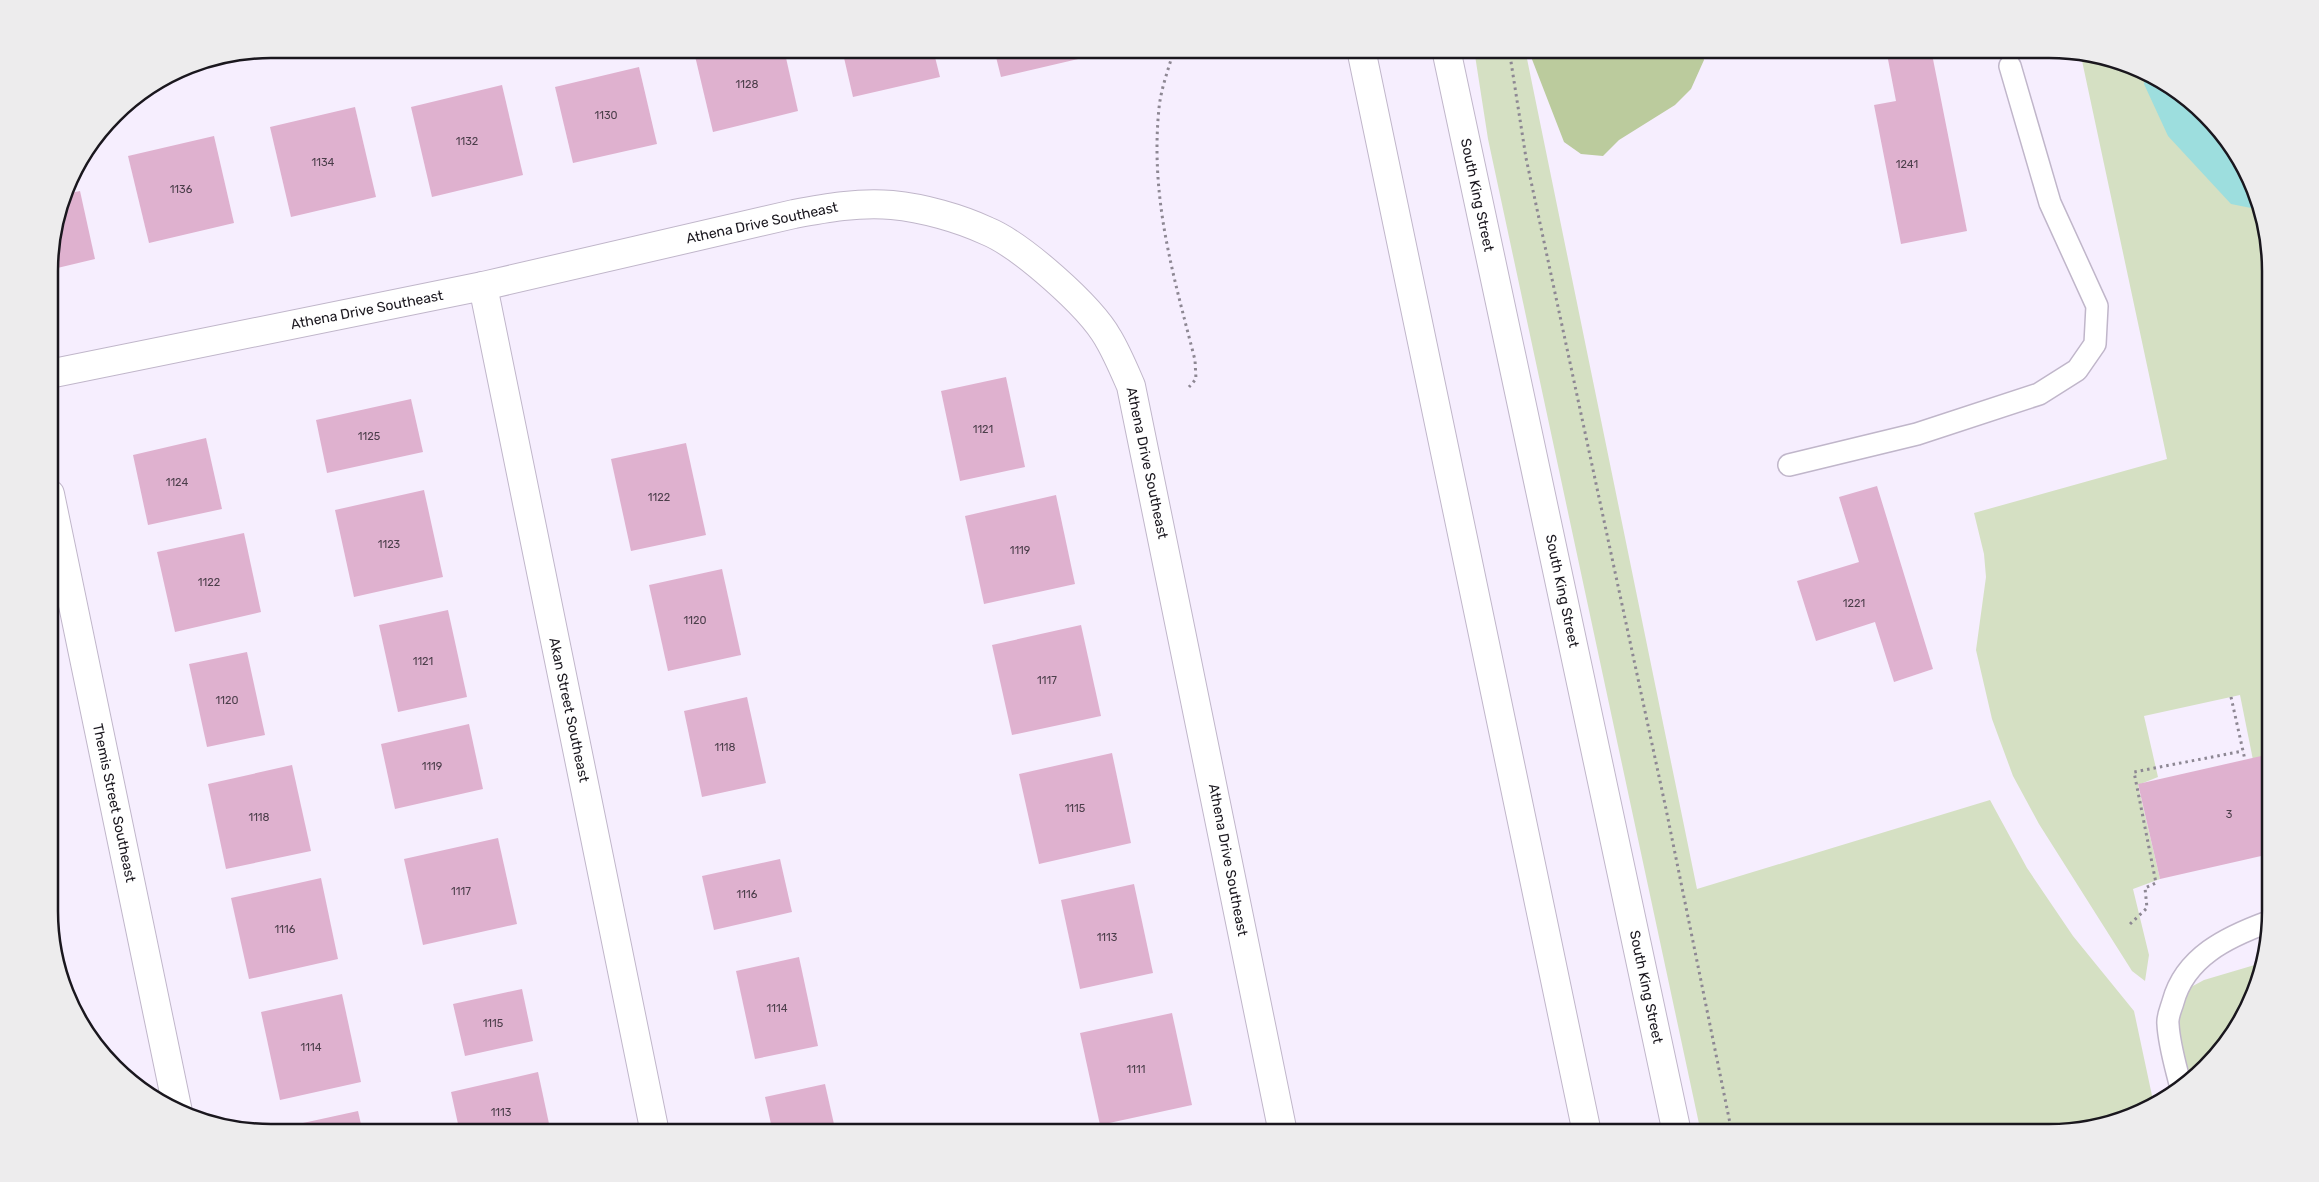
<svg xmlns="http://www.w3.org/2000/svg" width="2319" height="1182" font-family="Rubik,sans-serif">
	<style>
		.green { fill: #d5e0c3 }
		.forest { fill: #bbcb9d }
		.water { fill: #9ddede }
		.building { fill: #dfb1cf }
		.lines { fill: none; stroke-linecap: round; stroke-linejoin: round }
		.service-casing { stroke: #c0b6ca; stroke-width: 24 }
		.minor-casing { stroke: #c0b6ca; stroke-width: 30 }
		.trunk-casing { stroke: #c0b6ca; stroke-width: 30 }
		.path { stroke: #8d8793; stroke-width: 3; stroke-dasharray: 2.5 4; stroke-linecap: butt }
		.service { stroke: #fff; stroke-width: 21 }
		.minor { stroke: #fff; stroke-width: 28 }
		.trunk { stroke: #fff; stroke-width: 28 }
		.labels { text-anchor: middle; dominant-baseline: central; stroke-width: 5; stroke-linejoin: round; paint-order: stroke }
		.number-label { font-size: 11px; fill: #4b3e4a }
		.street-label { font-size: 14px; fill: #1a171e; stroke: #fff }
		.rim { fill: none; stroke: #1a171e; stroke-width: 2.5 }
	</style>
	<rect width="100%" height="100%" fill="#f6eefe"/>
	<g class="green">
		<path d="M1474 49H1525L1697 889 1990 800 2027 868 2073 936 2134 1011 2154 1105 2120 1121 2062 1133H1701L1488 139Z"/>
		<path d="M2081 56 2146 72 2194 104 2233 147 2268 242 2270 756 2253 760 2240 695 2144 716 2158 777 2138 785 2160 879 2133 889 2149 955 2145 981 2132 971 2039 824 2013 776 1992 719 1976 650 1986 577 1984 554 1974 513 2167 459Z"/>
		<path d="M2258 964 2247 1009 2215 1057 2189 1080 2176 1013 2191 987 2204 980Z"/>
	</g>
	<path class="forest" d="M1528 49H1701L1704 60 1691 89 1675 105 1619 140 1603 156 1581 154 1564 142Z"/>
	<path class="water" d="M2145 71 2194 104 2233 147 2256 209 2231 204 2168 136 2144 84Z"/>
	<g class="building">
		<path d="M724 49H784L798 111 713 132 695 56Z"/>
		<path d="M842 49H933L940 77 853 97Z"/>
		<path d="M994 49H1090L1091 56 1001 77Z"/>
		<path d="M1886 49H1931L1967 231 1901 244 1874 105 1896 101Z"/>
		<path d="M639 67 657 144 573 163 555 87Z"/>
		<path d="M502 85 523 175 432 197 411 107Z"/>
		<path d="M355 107 376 197 291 217 270 127Z"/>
		<path d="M214 136 234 223 149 243 128 156Z"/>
		<path d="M80 191 95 259 49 270V256L66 194Z"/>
		<path d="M1006 377 1025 467 960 481 941 391Z"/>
		<path d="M411 399 423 452 327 473 316 420Z"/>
		<path d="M206 438 222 509 148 525 133 455Z"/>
		<path d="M686 443 706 535 631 551 611 459Z"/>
		<path d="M1877 486 1933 669 1894 682 1875 622 1816 641 1797 581 1859 562 1839 497Z"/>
		<path d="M424 490 443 577 354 597 335 510Z"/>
		<path d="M1056 495 1075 584 984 604 965 516Z"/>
		<path d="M244 533 261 612 175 632 157 552Z"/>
		<path d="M722 569 741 655 668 671 649 585Z"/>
		<path d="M448 610 467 697 398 712 379 625Z"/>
		<path d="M1081 625 1101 716 1012 735 992 645Z"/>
		<path d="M247 652 265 735 207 747 189 664Z"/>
		<path d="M747 697 766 783 702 797 684 711Z"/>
		<path d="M469 724 483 789 395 809 381 744Z"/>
		<path d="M1112 753 1131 843 1039 864 1019 774Z"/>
		<path d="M2270 754V854L2160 879 2138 784Z"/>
		<path d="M292 765 311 851 226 869 208 784Z"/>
		<path d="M498 838 517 924 423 945 404 859Z"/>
		<path d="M780 859 792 912 714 930 702 876Z"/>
		<path d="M321 878 338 959 249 979 231 898Z"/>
		<path d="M1134 884 1153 973 1080 989 1061 900Z"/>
		<path d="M799 957 818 1046 755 1059 736 971Z"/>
		<path d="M522 989 533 1041 465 1056 453 1004Z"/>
		<path d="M342 994 361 1082 280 1100 261 1012Z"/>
		<path d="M1172 1013 1192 1105 1100 1125 1080 1033Z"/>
		<path d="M538 1072 551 1133H460L451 1092Z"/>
		<path d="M825 1084 836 1133H773L765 1097Z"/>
		<path d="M358 1111 363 1133H281L280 1128Z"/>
	</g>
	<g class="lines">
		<g class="service-casing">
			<g id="service">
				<path d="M1789 465 1917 434 2039 394 2077 370 2095 344 2097 306 2050 203 2010 66"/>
				<path d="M2181 1088C2176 1067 2169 1045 2168 1024 2167 1017 2171 1009 2173 1002 2185 957 2227 937 2268 922"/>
			</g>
		</g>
		<g class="minor-casing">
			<g id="minor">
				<path d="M483 286 655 1133"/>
				<path d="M49 374 483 286 794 214C826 208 859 202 892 205 923 208 959 218 987 231 1021 245 1090 306 1108 338 1117 353 1124 370 1131 386L1283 1133"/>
				<path d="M50 494 178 1112"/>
			</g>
		</g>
		<g class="trunk-casing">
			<g id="trunk">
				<path d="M1361 49 1587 1133"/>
				<path d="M1446 49 1677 1133"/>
			</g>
		</g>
		<g class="path">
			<path d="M1174 49C1169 68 1161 88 1159 108 1150 198 1173 274 1195 360L1196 379 1189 387"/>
			<path d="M1509 49 1526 158 1666 809 1732 1133"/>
			<path d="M2231 697 2245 760"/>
			<path d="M2130 924 2147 908 2145 888 2156 883 2134 772 2243 751"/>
		</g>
		<use href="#service" class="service"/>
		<use href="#minor" class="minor"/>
		<use href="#trunk" class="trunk"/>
	</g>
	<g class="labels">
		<g class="number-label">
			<text x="747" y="84">1128</text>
			<text x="606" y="115">1130</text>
			<text x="467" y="141">1132</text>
			<text x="323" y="162">1134</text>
			<text x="1907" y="164">1241</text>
			<text x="181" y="189">1136</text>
			<text x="983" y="429">1121</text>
			<text x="369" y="436">1125</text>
			<text x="177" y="482">1124</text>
			<text x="659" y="497">1122</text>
			<text x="389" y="544">1123</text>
			<text x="1020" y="550">1119</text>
			<text x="209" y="582">1122</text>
			<text x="1854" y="603">1221</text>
			<text x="695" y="620">1120</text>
			<text x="423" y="661">1121</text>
			<text x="1047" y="680">1117</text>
			<text x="227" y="700">1120</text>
			<text x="725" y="747">1118</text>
			<text x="432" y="766">1119</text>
			<text x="1075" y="808">1115</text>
			<text x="2229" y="814">3</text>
			<text x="259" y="817">1118</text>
			<text x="461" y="891">1117</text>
			<text x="747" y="894">1116</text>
			<text x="285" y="929">1116</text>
			<text x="1107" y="937">1113</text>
			<text x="777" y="1008">1114</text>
			<text x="493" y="1023">1115</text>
			<text x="311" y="1047">1114</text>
			<text x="1136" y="1069">1111</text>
			<text x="501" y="1112">1113</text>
		</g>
		<g class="street-label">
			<text transform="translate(1477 195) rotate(78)">South King Street</text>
			<text transform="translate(762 223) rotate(-12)">Athena Drive Southeast</text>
			<text transform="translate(367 310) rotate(-11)">Athena Drive Southeast</text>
			<text transform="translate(1147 463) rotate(78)">Athena Drive Southeast</text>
			<text transform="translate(1562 591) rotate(78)">South King Street</text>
			<text transform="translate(569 710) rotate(78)">Akan Street Southeast</text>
			<text transform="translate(114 803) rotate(78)">Themis Street Southeast</text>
			<text transform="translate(1228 860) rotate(79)">Athena Drive Southeast</text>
			<text transform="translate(1646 987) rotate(78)">South King Street</text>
		</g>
	</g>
	<path d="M0 0H2319V1182H0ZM271 58H2049A213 213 0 0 1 2262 271V911A213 213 0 0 1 2049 1124H271A213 213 0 0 1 58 911V271A213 213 0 0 1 271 58Z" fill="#edeced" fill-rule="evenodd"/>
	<path class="rim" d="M271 58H2049A213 213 0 0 1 2262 271V911A213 213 0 0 1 2049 1124H271A213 213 0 0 1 58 911V271A213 213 0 0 1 271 58Z"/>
</svg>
